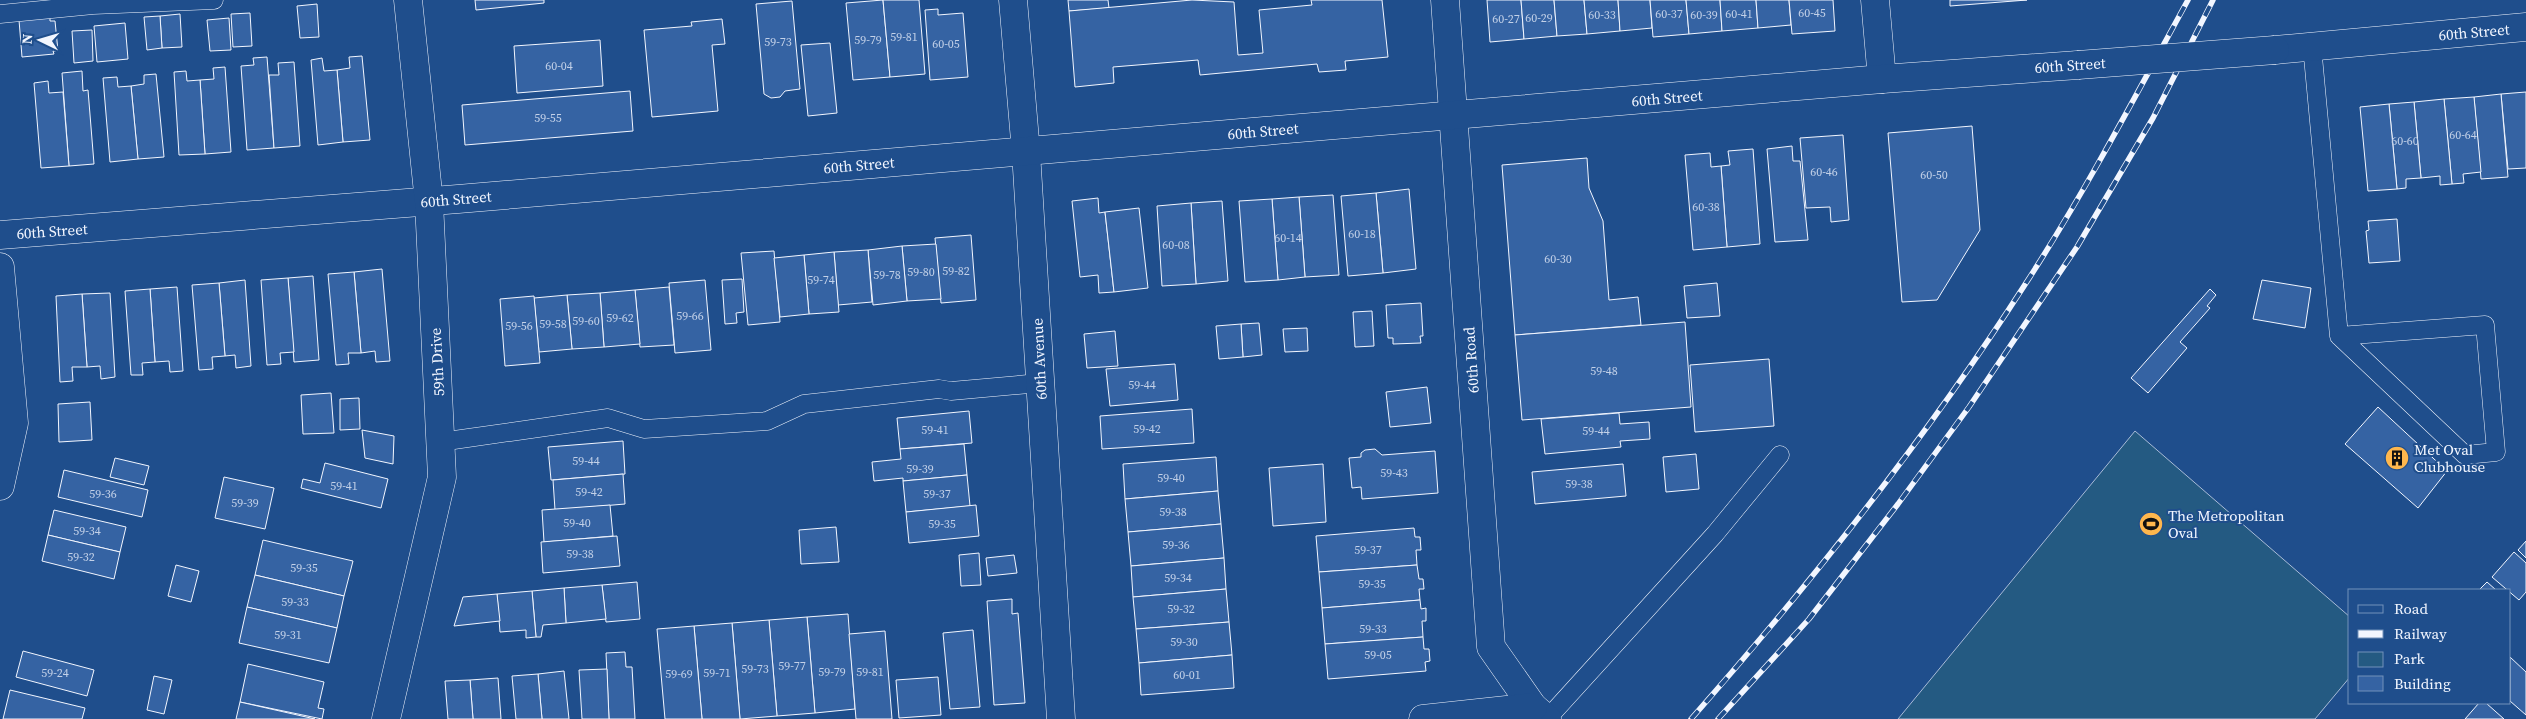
<svg xmlns="http://www.w3.org/2000/svg" width="2526" height="719" font-family="'Source Serif 4',serif">
	<style>
		.green { fill: #245a82; stroke: #a8bbd7 }
		.building { fill: #3563a3; stroke: #f2f6ff }
		.lines { fill: none; stroke-linecap: round; stroke-linejoin: round }
		.lane-casing { stroke: #f2f6ff; stroke-width: 19 }
		.street-casing { stroke: #f2f6ff; stroke-width: 29 }
		.lane { stroke: #1f4e8c; stroke-width: 18 }
		.street { stroke: #1f4e8c; stroke-width: 28 }
		.rail-casing { stroke: #f2f6ff; stroke-width: 5.5 }
		.rail { stroke: #1f4e8c; stroke-width: 4; stroke-dasharray: 11; stroke-linecap: butt }
		.street-bridge-casing { stroke: #f2f6ff; stroke-width: 29; stroke-linecap: butt }
		.street-bridge { stroke: #1f4e8c; stroke-width: 28 }
		.labels { text-anchor: middle; dominant-baseline: central; stroke-width: 4; stroke-linejoin: round; paint-order: stroke }
		.number-label { font-size: 12px; fill: #c3d1e8 }
		.street-label { font-size: 15px; fill: #f2f6ff; stroke: #1f4e8c }
		.poi-label { font-size: 15px; fill: #f2f6ff; stroke: #1f4e8c; text-anchor: start }
	</style>
	<rect width="100%" height="100%" fill="#1f4e8c"/>
	<path class="green" d="M2135 431 2350 617V677L2315 719H1898Z"/>
	<g class="building">
		<path d="M475 0H544V3L476 10Z"/>
		<path d="M883 0 890 77 853 80 846 3Z"/>
		<path d="M883 0H919L925 74 890 77Z"/>
		<path d="M1068 0H1108L1109 8 1069 11Z"/>
		<path d="M1192 0 1234 2 1238 55 1263 53 1259 10 1312 5 1311 0H1382L1388 57 1345 61 1346 70 1319 72 1317 64 1200 75 1198 60 1113 67 1114 83 1075 87 1069 11Z"/>
		<path d="M1487 0H1521L1524 39 1490 42Z"/>
		<path d="M1521 0H1554L1557 36 1524 39Z"/>
		<path d="M1554 0H1584L1587 34 1557 36Z"/>
		<path d="M1584 0H1618L1620 31 1587 34Z"/>
		<path d="M1618 0H1650L1652 28 1620 31Z"/>
		<path d="M1650 0H1686L1689 34 1653 37Z"/>
		<path d="M1686 0H1720L1722 31 1689 34Z"/>
		<path d="M1720 0H1756L1758 28 1722 31Z"/>
		<path d="M1756 0H1789L1791 25 1758 28Z"/>
		<path d="M1789 0H1833L1835 31 1792 34Z"/>
		<path d="M1950 0H2027L1950 6Z"/>
		<path d="M792 1 800 89 785 91 780 97 771 98 764 94 756 4Z"/>
		<path d="M317 4 319 37 300 38 297 6Z"/>
		<path d="M938 9V15L963 13 968 77 930 80 925 10Z"/>
		<path d="M250 13 252 46 233 47 231 14Z"/>
		<path d="M180 14 182 47 162 48 160 16Z"/>
		<path d="M160 16 162 48 147 50 144 17Z"/>
		<path d="M50 17V21H55L58 51H53L54 54 22 57 19 20Z"/>
		<path d="M229 18 231 50 210 51 207 20Z"/>
		<path d="M722 19 725 44 712 45 718 111 652 117 644 30 692 26 691 22Z"/>
		<path d="M125 23 128 59 97 62 94 26Z"/>
		<path d="M92 30 93 61 74 63 72 31Z"/>
		<path d="M600 40 603 86 517 93 514 46Z"/>
		<path d="M830 43 837 113 808 116 801 45Z"/>
		<path d="M362 56 370 140 343 142 337 70 350 68 349 57Z"/>
		<path d="M267 57 274 148 247 150 241 66 254 65 253 58Z"/>
		<path d="M322 58 324 71 337 70 343 142 318 145 311 60Z"/>
		<path d="M294 62 300 146 274 148 269 75H279L278 63Z"/>
		<path d="M225 67 231 152 205 154 200 80 214 79 213 68Z"/>
		<path d="M82 71 83 91 88 90 94 164 69 166 62 73Z"/>
		<path d="M186 71 187 81 200 80 205 154 179 155 174 72Z"/>
		<path d="M156 74 164 157 138 159 131 86 144 84V75Z"/>
		<path d="M117 77 118 87 131 86 138 159 110 162 103 78Z"/>
		<path d="M48 81 49 93 63 92 69 166 41 168 34 83Z"/>
		<path d="M630 91 633 131 465 145 462 105Z"/>
		<path d="M2526 92V168L2508 169 2501 94Z"/>
		<path d="M2501 94 2508 177 2481 179 2474 97Z"/>
		<path d="M2474 97 2481 172 2463 174 2464 183 2452 184 2444 99Z"/>
		<path d="M2444 99 2452 184 2440 185V176L2421 178 2414 102Z"/>
		<path d="M2414 102 2421 178 2406 179V188L2397 189 2389 104Z"/>
		<path d="M2389 104 2397 189 2368 191 2360 107Z"/>
		<path d="M1972 126 1980 230 1937 300 1902 302 1888 133Z"/>
		<path d="M1843 135 1849 220 1831 222 1830 207 1806 208 1800 138Z"/>
		<path d="M1792 146 1793 161H1800L1808 240 1775 242 1767 149Z"/>
		<path d="M1753 149 1760 244 1727 247 1721 166 1730 165 1728 151Z"/>
		<path d="M1710 153 1711 167 1721 166 1727 247 1693 250 1685 155Z"/>
		<path d="M1587 158 1589 188 1603 221 1609 300 1638 297 1641 325 1515 335 1502 165Z"/>
		<path d="M1409 189 1416 269 1383 273 1376 193Z"/>
		<path d="M1376 193 1383 273 1348 276 1341 196Z"/>
		<path d="M1333 195 1339 275 1305 277 1299 197Z"/>
		<path d="M1299 197 1305 277 1278 280 1272 199Z"/>
		<path d="M1098 198 1099 213 1105 212 1114 292 1099 293 1098 275 1080 277 1072 201Z"/>
		<path d="M1272 199 1278 280 1245 282 1239 201Z"/>
		<path d="M1222 201 1228 281 1196 284 1191 203Z"/>
		<path d="M1191 203 1196 284 1162 286 1157 206Z"/>
		<path d="M1139 208 1148 288 1114 292 1105 212Z"/>
		<path d="M2397 219 2400 261 2369 263 2366 231 2369 230 2368 221Z"/>
		<path d="M971 235 976 300 941 303 935 238Z"/>
		<path d="M936 244 941 299 907 301 902 246Z"/>
		<path d="M902 246 907 301 873 305 868 250Z"/>
		<path d="M868 250 872 302 838 305 834 252Z"/>
		<path d="M774 251 780 322 748 325 741 253Z"/>
		<path d="M834 252 839 312 809 314 804 255Z"/>
		<path d="M804 255 809 314 780 317 774 258Z"/>
		<path d="M382 269 390 361 376 362 375 351 361 353 354 272Z"/>
		<path d="M354 272 361 353H348L349 364 336 365 328 274Z"/>
		<path d="M313 276 319 360 294 362 288 278Z"/>
		<path d="M288 278 294 352 280 353 281 364 267 365 261 280Z"/>
		<path d="M742 279 744 312 736 313 737 323 725 324 722 280Z"/>
		<path d="M245 280 251 366 236 368 235 355 225 356 219 283Z"/>
		<path d="M705 280 711 350 675 353 669 283Z"/>
		<path d="M2262 280 2311 288 2305 328 2253 319Z"/>
		<path d="M219 283 225 356 212 357 213 369 199 370 192 285Z"/>
		<path d="M1717 283 1720 316 1687 318 1684 286Z"/>
		<path d="M177 287 183 371 170 372 169 361 155 362 150 289Z"/>
		<path d="M669 287 674 345 640 347 635 290Z"/>
		<path d="M150 289 155 362 142 363 143 375H131L125 291Z"/>
		<path d="M2210 289 2216 295 2207 306 2210 308 2180 342 2187 348 2148 393 2131 378Z"/>
		<path d="M635 290 640 344 604 347 600 293Z"/>
		<path d="M110 293 115 377 101 379 100 366 87 367 82 294Z"/>
		<path d="M600 293 604 347 572 349 567 295Z"/>
		<path d="M82 294 87 367H72L73 381 60 382 56 296Z"/>
		<path d="M567 295 572 349 539 352 534 298Z"/>
		<path d="M534 296 540 363 505 366 500 299Z"/>
		<path d="M1421 303 1423 336H1420L1421 343 1393 344V338H1388L1386 305Z"/>
		<path d="M1372 311 1374 346 1355 347 1353 312Z"/>
		<path d="M1685 322 1691 407 1522 420 1515 335Z"/>
		<path d="M1259 323 1262 355 1243 357 1241 324Z"/>
		<path d="M1241 324 1243 357 1219 359 1216 326Z"/>
		<path d="M1307 328 1308 351 1285 352 1283 329Z"/>
		<path d="M1115 331 1118 366 1087 368 1084 334Z"/>
		<path d="M1769 359 1774 426 1695 432 1690 365Z"/>
		<path d="M1175 364 1178 400 1110 406 1106 369Z"/>
		<path d="M1427 387 1431 423 1390 427 1386 392Z"/>
		<path d="M331 393 334 433 303 434 301 395Z"/>
		<path d="M359 398 360 429 340 430V399Z"/>
		<path d="M90 402 92 440 59 442 58 404Z"/>
		<path d="M2378 407 2447 471 2418 508 2345 444Z"/>
		<path d="M1192 409 1194 443 1102 449 1100 416Z"/>
		<path d="M969 411 972 443 900 449 897 418Z"/>
		<path d="M1619 413 1620 424 1649 422 1650 439 1620 441 1621 447 1545 454 1541 419Z"/>
		<path d="M362 430 394 436 393 464 365 458Z"/>
		<path d="M623 441 625 474 551 480 548 447Z"/>
		<path d="M964 444 967 475 903 481V478L874 481 872 462 901 459 900 449Z"/>
		<path d="M1375 449 1382 455 1435 451 1438 493 1362 499 1361 487 1352 488 1349 458 1361 457V453L1365 450Z"/>
		<path d="M1696 454 1699 489 1666 492 1663 457Z"/>
		<path d="M1216 457 1218 491 1125 499 1123 464Z"/>
		<path d="M115 458 149 466 144 485 110 477Z"/>
		<path d="M325 463 388 479 381 508 301 488 303 479 320 483Z"/>
		<path d="M1323 464 1326 522 1273 526 1269 468Z"/>
		<path d="M1623 464 1626 496 1535 504 1532 472Z"/>
		<path d="M64 470 148 490 142 517 58 497Z"/>
		<path d="M623 474 625 504 555 510 553 480Z"/>
		<path d="M967 475 970 506 906 512 903 481Z"/>
		<path d="M224 477 274 488 265 529 215 518Z"/>
		<path d="M1218 491 1221 524 1128 532 1125 499Z"/>
		<path d="M610 505 613 536 544 542 542 510Z"/>
		<path d="M976 505 979 536 909 543 906 512Z"/>
		<path d="M54 510 126 527 120 552 48 535Z"/>
		<path d="M1221 524 1224 558 1131 566 1128 532Z"/>
		<path d="M836 527 839 562 801 564 799 530Z"/>
		<path d="M1414 528 1415 537H1420L1421 550H1416L1417 565 1319 572 1316 536Z"/>
		<path d="M48 535 120 552 114 579 42 561Z"/>
		<path d="M617 536 620 566 543 573 541 542Z"/>
		<path d="M263 540 353 561 344 596 255 575Z"/>
		<path d="M2526 541V558L2518 550Z"/>
		<path d="M2514 552 2526 563V592L2519 600 2492 577Z"/>
		<path d="M979 553 981 585 961 586 959 555Z"/>
		<path d="M1014 555 1017 573 988 576 986 558Z"/>
		<path d="M1224 558 1226 589 1133 597 1131 566Z"/>
		<path d="M176 565 199 571 191 602 168 596Z"/>
		<path d="M1417 565 1419 579H1423L1424 589H1419L1420 600 1322 608 1319 572Z"/>
		<path d="M255 575 344 596 337 628 247 607Z"/>
		<path d="M637 582 640 619 606 622 602 585Z"/>
		<path d="M2487 582 2496 590H2479Z"/>
		<path d="M602 585 606 619 566 623 564 588Z"/>
		<path d="M564 588 566 623 543 625 541 637H536L532 591Z"/>
		<path d="M1226 589 1229 622 1136 629 1133 597Z"/>
		<path d="M532 591 536 637 526 638V630L500 632 497 594Z"/>
		<path d="M497 594 500 621 454 626 463 597Z"/>
		<path d="M1012 599V614L1018 613 1025 703 994 705 987 601Z"/>
		<path d="M1420 600 1421 609 1426 608V621H1422L1423 637 1325 644 1322 608Z"/>
		<path d="M247 607 337 628 329 663 239 643Z"/>
		<path d="M848 614 855 709 815 713 807 617Z"/>
		<path d="M807 617 815 713 777 716 769 620Z"/>
		<path d="M769 620 777 716 740 719 732 623Z"/>
		<path d="M1229 622 1232 655 1139 663 1136 629Z"/>
		<path d="M732 623 740 719H702L694 626Z"/>
		<path d="M694 626 702 719H665L657 629Z"/>
		<path d="M973 630 980 707 950 709 943 633Z"/>
		<path d="M885 631 892 719H856L849 634Z"/>
		<path d="M1423 637 1424 649H1429L1430 661 1425 662 1426 671 1328 679 1325 644Z"/>
		<path d="M23 651 94 670 87 696 16 677Z"/>
		<path d="M625 652 626 667H632L635 719H609L606 653Z"/>
		<path d="M1232 655 1234 688 1141 695 1139 663Z"/>
		<path d="M2510 657 2526 672V715L2510 701Z"/>
		<path d="M248 664 324 682 318 708 324 709 322 719 240 702Z"/>
		<path d="M607 669 609 719H582L579 670Z"/>
		<path d="M564 671 569 719H542L538 674Z"/>
		<path d="M538 674 542 719H516L512 676Z"/>
		<path d="M154 676 172 680 164 714 147 710Z"/>
		<path d="M938 677 941 715 899 718 896 680Z"/>
		<path d="M498 678 501 719H473L470 680Z"/>
		<path d="M470 680 473 719H448L445 681Z"/>
		<path d="M10 690 85 708 82 719H3Z"/>
		<path d="M240 702 315 719H236Z"/>
		<path d="M2479 703H2486L2504 719H2465Z"/>
	</g>
	<g class="lines">
		<g class="lane-casing">
			<g id="lane">
				<path d="M0 14 93 5 214 0"/>
				<path d="M2312 46 2339 336 2485 325 2496 452 2465 455 2339 336"/>
				<path d="M440 442 608 418 644 429 767 421 804 404 939 389 951 391 1040 383"/>
				<path d="M1547 719 1715 534 1780 455"/>
			</g>
		</g>
		<g class="street-casing">
			<g id="street">
				<path d="M1013 0 1026 152 1061 719"/>
				<path d="M1445 0 1491 647 1533 707 1547 719"/>
				<path d="M1875 0 1882 79"/>
				<path d="M2275 50 2526 27"/>
				<path d="M0 235 458 199 1882 79 2078 65"/>
				<path d="M0 267 14 423 0 486"/>
				<path d="M386 719 442 477 429 202 408 0"/>
				<path d="M1423 719 1533 707"/>
			</g>
		</g>
		<use href="#lane" class="lane"/>
		<use href="#street" class="street"/>
		<g class="rail-casing">
			<g id="rail">
				<path d="M1691 719C1813 581 1927 437 2026 283 2085 192 2136 95 2188 0"/>
				<path d="M1718 719 1809 619 1898 504 1969 407 2077 247 2153 118 2213 0"/>
			</g>
		</g>
		<use href="#rail" class="rail"/>
		<g class="street-bridge-casing">
			<path id="street-bridge" d="M2078 65 2275 50"/>
		</g>
		<use href="#street-bridge" class="street-bridge"/>
	</g>
	<defs>
		<g id="building-disc" transform="scale(1.25)"><circle r="9.5" fill="#ffb74d" stroke="#1f4e8c"/><path d="M-4-6H4V6H1V3H-1V6H-4ZM-2.5-4.3h1.7v1.8h-1.7ZM.8-4.3h1.7v1.8H.8ZM-2.5-1h1.7V.8h-1.7ZM.8-1h1.7V.8H.8Z" fill="#111"/></g>
		<g id="stadium-disc" transform="scale(1.25)"><circle r="9.5" fill="#ffb74d" stroke="#1f4e8c"/><path d="M0-5a6.5 5 0 1 0 0 10a6.5 5 0 1 0 0-10ZM-3.5-1.8h7v3.6h-7Z" fill="#111"/></g>
	</defs>
	<g fill-rule="evenodd">
		<use href="#building-disc" x="2397" y="458"/>
		<use href="#stadium-disc" x="2151" y="524"/>
	</g>
	<g class="labels">
		<g class="number-label">
			<text x="1812" y="13">60-45</text>
			<text x="1669" y="14">60-37</text>
			<text x="1739" y="14">60-41</text>
			<text x="1602" y="15">60-33</text>
			<text x="1704" y="15">60-39</text>
			<text x="1539" y="18">60-29</text>
			<text x="1506" y="19">60-27</text>
			<text x="904" y="37">59-81</text>
			<text x="868" y="40">59-79</text>
			<text x="778" y="42">59-73</text>
			<text x="946" y="44">60-05</text>
			<text x="559" y="66">60-04</text>
			<text x="548" y="118">59-55</text>
			<text x="2463" y="135">60-64</text>
			<text x="2405" y="141">60-60</text>
			<text x="1824" y="172">60-46</text>
			<text x="1934" y="175">60-50</text>
			<text x="1706" y="207">60-38</text>
			<text x="1362" y="234">60-18</text>
			<text x="1288" y="238">60-14</text>
			<text x="1176" y="245">60-08</text>
			<text x="1558" y="259">60-30</text>
			<text x="956" y="271">59-82</text>
			<text x="921" y="272">59-80</text>
			<text x="887" y="275">59-78</text>
			<text x="821" y="280">59-74</text>
			<text x="690" y="316">59-66</text>
			<text x="620" y="318">59-62</text>
			<text x="586" y="321">59-60</text>
			<text x="553" y="324">59-58</text>
			<text x="519" y="326">59-56</text>
			<text x="1604" y="371">59-48</text>
			<text x="1142" y="385">59-44</text>
			<text x="1147" y="429">59-42</text>
			<text x="935" y="430">59-41</text>
			<text x="1596" y="431">59-44</text>
			<text x="586" y="461">59-44</text>
			<text x="920" y="469">59-39</text>
			<text x="1394" y="473">59-43</text>
			<text x="1171" y="478">59-40</text>
			<text x="1579" y="484">59-38</text>
			<text x="344" y="486">59-41</text>
			<text x="589" y="492">59-42</text>
			<text x="103" y="494">59-36</text>
			<text x="937" y="494">59-37</text>
			<text x="245" y="503">59-39</text>
			<text x="1173" y="512">59-38</text>
			<text x="577" y="523">59-40</text>
			<text x="942" y="524">59-35</text>
			<text x="87" y="531">59-34</text>
			<text x="1176" y="545">59-36</text>
			<text x="1368" y="550">59-37</text>
			<text x="580" y="554">59-38</text>
			<text x="81" y="557">59-32</text>
			<text x="304" y="568">59-35</text>
			<text x="1178" y="578">59-34</text>
			<text x="1372" y="584">59-35</text>
			<text x="295" y="602">59-33</text>
			<text x="1181" y="609">59-32</text>
			<text x="1373" y="629">59-33</text>
			<text x="288" y="635">59-31</text>
			<text x="1184" y="642">59-30</text>
			<text x="1378" y="655">59-05</text>
			<text x="792" y="666">59-77</text>
			<text x="755" y="669">59-73</text>
			<text x="832" y="672">59-79</text>
			<text x="870" y="672">59-81</text>
			<text x="55" y="673">59-24</text>
			<text x="717" y="673">59-71</text>
			<text x="679" y="674">59-69</text>
			<text x="1187" y="675">60-01</text>
		</g>
		<g class="street-label">
			<text transform="translate(2474 32) rotate(-5)">60th Street</text>
			<text transform="translate(2070 65) rotate(-4)">60th Street</text>
			<text transform="translate(1667 98) rotate(-5)">60th Street</text>
			<text transform="translate(1263 131) rotate(-5)">60th Street</text>
			<text transform="translate(859 165) rotate(-5)">60th Street</text>
			<text transform="translate(456 199) rotate(-5)">60th Street</text>
			<text transform="translate(52 231) rotate(-4)">60th Street</text>
			<text transform="translate(1039 359) rotate(-93)">60th Avenue</text>
			<text transform="translate(1471 360) rotate(-94)">60th Road</text>
			<text transform="translate(437 362) rotate(-93)">59th Drive</text>
		</g>
		<g class="poi-label">
			<text x="2414" y="449">Met Oval<tspan x="2414" dy="17">Clubhouse</tspan></text>
			<text x="2168" y="515">The Metropolitan<tspan x="2168" dy="17">Oval</tspan></text>
		</g>
	</g>
	<rect x="2348" y="589" width="162" height="115" fill="#1f4e8c" stroke="#7391ba"/>
	<rect x="2358" y="605" width="25" height="8" fill="#1f4e8c" stroke="#7391ba"/>
	<text x="2394" y="614" font-size="15" fill="#f2f6ff">Road</text>
	<rect x="2358" y="630" width="25" height="8" fill="#f2f6ff" stroke="#7391ba"/>
	<text x="2394" y="639" font-size="15" fill="#f2f6ff">Railway</text>
	<rect x="2358" y="652" width="25" height="15" fill="#245a82" stroke="#7391ba"/>
	<text x="2394" y="664" font-size="15" fill="#f2f6ff">Park</text>
	<rect x="2358" y="676" width="25" height="15" fill="#3563a3" stroke="#7391ba"/>
	<text x="2394" y="689" font-size="15" fill="#f2f6ff">Building</text>
	<g transform="translate(40 40) rotate(275)" stroke="#1f4e8c" stroke-width="4" paint-order="stroke">
	<path d="M0-4L9 19L0 12L-9 19Z" fill="#f2f6ff"/>
	<text y="-8" font-size="14" font-weight="bold" text-anchor="middle" fill="#f2f6ff">N</text>
	</g>
</svg>
